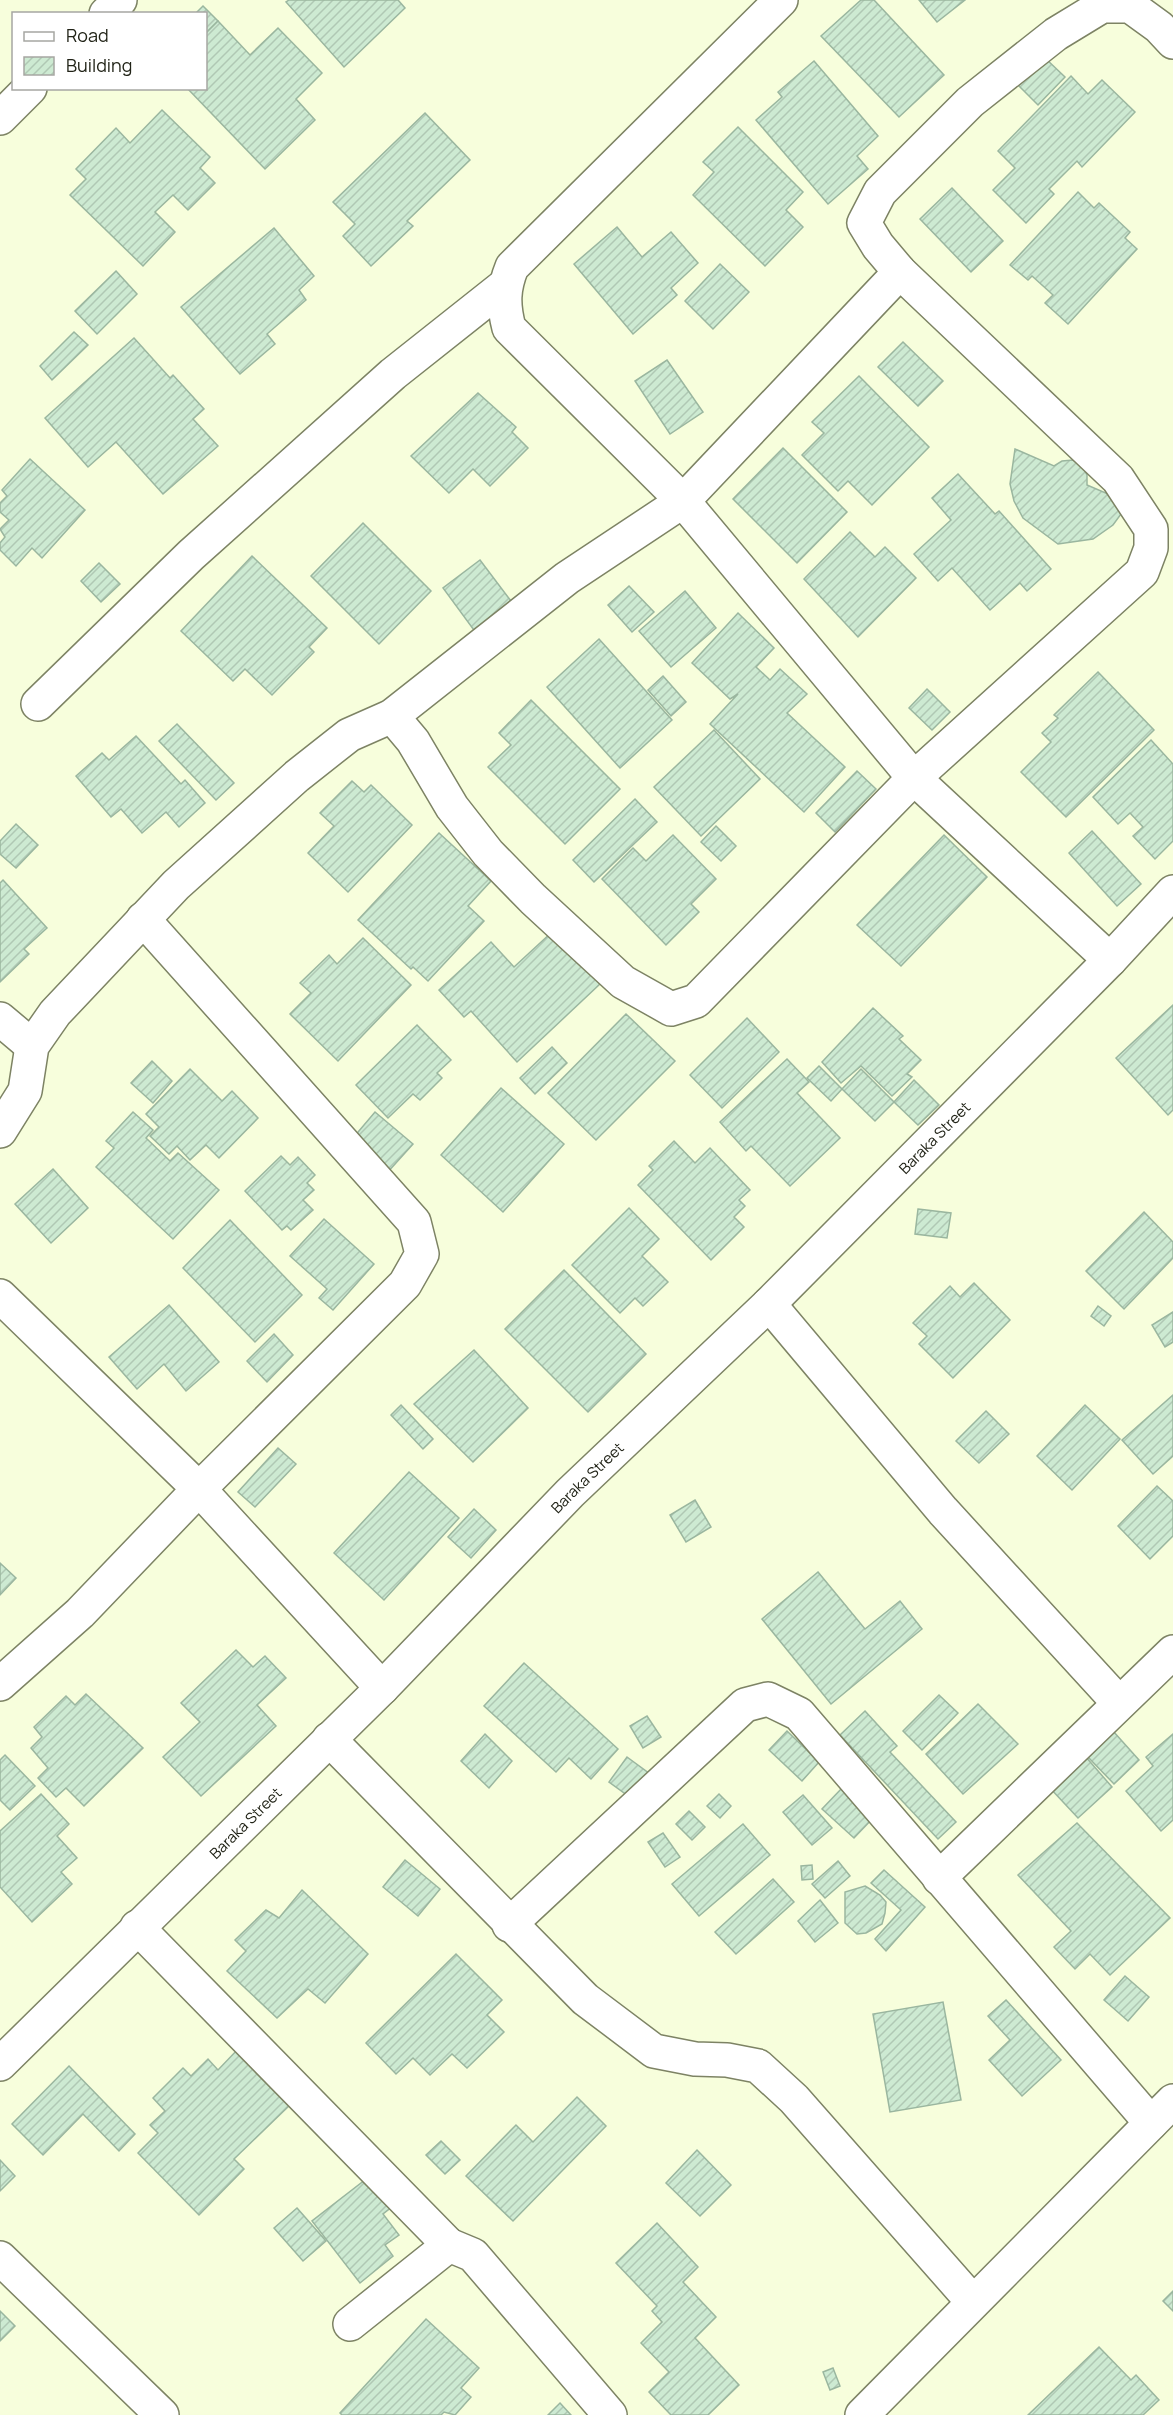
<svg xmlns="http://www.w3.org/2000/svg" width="1173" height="2415" font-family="Manrope,sans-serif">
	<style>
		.building { fill: url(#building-hatch); stroke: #9ab69f; stroke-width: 1.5 }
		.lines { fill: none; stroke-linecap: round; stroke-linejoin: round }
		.minor-casing { stroke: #7d8364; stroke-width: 36 }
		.minor { stroke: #fff; stroke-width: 33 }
		.labels { text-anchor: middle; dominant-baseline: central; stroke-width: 5; stroke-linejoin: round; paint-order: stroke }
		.street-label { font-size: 15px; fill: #212317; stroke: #fff }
	</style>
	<defs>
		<pattern id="building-hatch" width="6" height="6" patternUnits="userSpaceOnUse" patternTransform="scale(1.5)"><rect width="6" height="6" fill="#cdead2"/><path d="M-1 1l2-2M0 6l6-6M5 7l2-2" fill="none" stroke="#b0c8b4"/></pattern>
	</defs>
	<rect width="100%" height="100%" fill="#f7fedc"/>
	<g class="building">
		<path d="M289 0H398L405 8 344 67 286 2Z"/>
		<path d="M861 0H874L944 75 899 117 821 36Z"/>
		<path d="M919 0H965L937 22Z"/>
		<path d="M203 6 218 21 206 33V14H195Z"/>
		<path d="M218 21 250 55 278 28 322 73 296 99 315 120 265 169 187 88H206V33Z"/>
		<path d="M1044 57 1065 77 1038 105 1018 85Z"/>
		<path d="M814 61 878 136 857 156 868 169 828 204 756 120 782 97 778 92Z"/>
		<path d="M1071 76 1088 94 1102 80 1135 112 1082 167 1077 161 1049 189 1054 194 1026 223 993 190 1015 168 998 151Z"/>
		<path d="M162 110 210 157 200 168 215 183 188 210 173 195 155 212 175 232 143 266 70 195 86 179 76 169 116 128 130 143Z"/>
		<path d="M425 113 470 160 407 221 413 226 371 266 343 236 355 224 333 202Z"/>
		<path d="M738 127 803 192 786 210 803 227 765 266 693 195 714 172 703 162Z"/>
		<path d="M952 188 1003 241 971 272 920 219Z"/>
		<path d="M1078 192 1094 208 1099 203 1130 232 1125 238 1137 249 1068 324 1045 303 1053 295 1032 276 1028 280 1010 265Z"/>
		<path d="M617 227 642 257 671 232 698 263 671 288 677 295 633 334 574 264Z"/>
		<path d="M274 228 314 276 299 290 306 300 267 334 275 344 240 374 181 307Z"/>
		<path d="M720 264 749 292 713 329 685 301Z"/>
		<path d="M116 271 137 294 97 334 75 311Z"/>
		<path d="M74 332 88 345 52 380 40 366Z"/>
		<path d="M134 338 170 378 173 375 204 409 193 419 218 446 163 494 116 442 88 467 45 418Z"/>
		<path d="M903 342 943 381 918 406 878 367Z"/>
		<path d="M667 360 703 412 670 434 635 381Z"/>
		<path d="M859 376 929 447 872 505 848 481 838 491 802 455 824 433 812 422Z"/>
		<path d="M478 393 516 427 512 432 528 448 490 486 473 469 449 493 411 456Z"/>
		<path d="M783 448 847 512 797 563 733 499Z"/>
		<path d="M1015 449 1054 466 1062 461 1073 460 1083 468 1087 475V485L1129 503 1113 525 1093 539 1058 544 1023 518 1014 501 1010 484Z"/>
		<path d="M30 459 85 510 42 558 32 548 16 566 0 550V543L5 537 0 529 9 520 0 512V503L7 496 2 490Z"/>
		<path d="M958 474 995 514 999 511 1051 569 1027 591 1020 583 990 610 952 568 938 581 914 554 951 520 932 498Z"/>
		<path d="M363 523 431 591 379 644 311 576Z"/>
		<path d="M850 532 875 557 885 547 916 578 858 637 804 579Z"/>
		<path d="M252 556 327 628 309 647 314 652 272 695 245 669 233 681 181 631Z"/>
		<path d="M480 560 517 609 479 637 443 588Z"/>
		<path d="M99 563 120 584 101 602 81 581Z"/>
		<path d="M629 586 654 612 632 632 608 605Z"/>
		<path d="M685 591 716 628 671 667 639 631Z"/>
		<path d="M738 613 774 648 756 667 770 680 780 669 807 694 787 713 845 767 804 812 710 724 738 694 730 699 692 663Z"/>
		<path d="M599 639 672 720 620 768 547 687Z"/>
		<path d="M1098 672 1154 730 1066 817 1021 772 1051 742 1042 733 1058 718 1054 715Z"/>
		<path d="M663 676 686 702 671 716 648 690Z"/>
		<path d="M927 689 950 712 932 730 909 708Z"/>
		<path d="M531 700 620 789 565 844 488 767 511 745 499 733Z"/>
		<path d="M177 724 234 783 216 800 159 741Z"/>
		<path d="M714 730 760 779 701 836 654 787Z"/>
		<path d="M136 736 181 784 185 780 205 803 179 827 166 812 142 833 121 809 111 817 76 776 102 753 109 760Z"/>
		<path d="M1151 740 1173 764V841L1155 859 1133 836 1143 827 1130 813 1118 824 1093 797Z"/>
		<path d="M857 771 876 789 835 832 816 813Z"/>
		<path d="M352 781 364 792 371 785 412 825 348 892 308 853 334 826 320 813Z"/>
		<path d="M635 799 657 822 594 882 573 860Z"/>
		<path d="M16 824 38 845 16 868 0 854V841Z"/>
		<path d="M716 826 736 846 721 861 701 842Z"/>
		<path d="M1092 831 1141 884 1117 906 1069 853Z"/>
		<path d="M439 833 491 881 468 906 484 921 428 981 413 967 411 969 358 920Z"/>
		<path d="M673 835 716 879 691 904 699 912 666 945 602 879 633 848 646 861Z"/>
		<path d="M944 835 987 877 901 966 857 925Z"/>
		<path d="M3 880 47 928 24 949 29 954 0 982V883Z"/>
		<path d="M553 931 600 984 517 1062 471 1011 464 1017 439 990 491 942 514 967Z"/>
		<path d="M363 938 411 985 338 1061 290 1014 311 993 300 983 329 955 337 964Z"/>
		<path d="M1173 1005V1110L1168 1115 1116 1058Z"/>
		<path d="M873 1008 903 1036 899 1039 921 1060 907 1074 912 1077 892 1096 861 1066 841 1083 822 1062Z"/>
		<path d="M626 1014 675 1061 596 1140 548 1093Z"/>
		<path d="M747 1018 779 1052 722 1108 690 1075Z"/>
		<path d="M417 1025 451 1060 437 1073 442 1078 420 1100 413 1094 388 1118 356 1085Z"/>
		<path d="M552 1047 567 1063 535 1094 520 1078Z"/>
		<path d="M787 1059 809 1082 797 1093 840 1138 790 1186 751 1146 746 1151 720 1122Z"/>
		<path d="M152 1061 172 1081 153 1103 131 1083Z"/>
		<path d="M819 1066 842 1089 831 1101 807 1078Z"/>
		<path d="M190 1069 222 1101 232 1091 258 1118 219 1158 206 1145 190 1160 177 1146 169 1154 150 1136 159 1127 146 1114Z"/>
		<path d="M861 1069 894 1102 875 1121 842 1089Z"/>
		<path d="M914 1080 939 1105 918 1125 894 1102Z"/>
		<path d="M501 1088 564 1144 503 1212 441 1155Z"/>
		<path d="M133 1112 153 1130 146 1138 170 1161 178 1153 219 1190 173 1239 96 1167 114 1148 106 1141Z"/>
		<path d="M375 1112 413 1144 387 1173 353 1138Z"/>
		<path d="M674 1141 695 1163 710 1148 750 1190 739 1200 745 1206 734 1217 744 1227 711 1260 638 1185 653 1170 649 1166Z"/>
		<path d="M281 1156 290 1165 298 1157 315 1175 307 1183 314 1190 303 1200 313 1210 291 1230 287 1226 282 1230 245 1191Z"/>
		<path d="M53 1169 88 1208 51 1243 15 1204Z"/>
		<path d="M629 1208 659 1239 642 1256 668 1282 643 1306 635 1298 620 1313 572 1265Z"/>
		<path d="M918 1209 951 1213 947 1238 915 1234Z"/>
		<path d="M1144 1212 1173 1242V1258L1124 1309 1086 1271Z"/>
		<path d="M324 1219 374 1264 333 1310 319 1298 327 1289 290 1256Z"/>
		<path d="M230 1220 302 1295 255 1342 183 1268Z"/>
		<path d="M564 1270 646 1354 588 1412 505 1329Z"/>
		<path d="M974 1283 1010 1320 953 1378 919 1344 927 1336 913 1323 950 1286 960 1297Z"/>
		<path d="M169 1305 219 1362 186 1391 164 1364 137 1389 109 1357Z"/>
		<path d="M1098 1306 1111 1316 1104 1326 1091 1316Z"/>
		<path d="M1173 1312V1342L1165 1347 1152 1325Z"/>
		<path d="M274 1334 293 1355 267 1382 247 1361Z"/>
		<path d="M474 1350 528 1408 473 1462 414 1404Z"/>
		<path d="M1173 1395V1456L1153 1474 1122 1440Z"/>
		<path d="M401 1405 433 1439 423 1449 391 1415Z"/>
		<path d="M1085 1405 1120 1439 1072 1490 1037 1456Z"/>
		<path d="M986 1411 1009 1434 979 1463 956 1441Z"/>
		<path d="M278 1448 296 1464 255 1507 238 1492Z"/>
		<path d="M409 1472 459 1518 384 1600 334 1553Z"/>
		<path d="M1157 1486 1173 1501V1536L1150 1559 1118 1526Z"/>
		<path d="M695 1500 711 1527 686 1542 670 1515Z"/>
		<path d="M474 1509 496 1530 471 1558 448 1537Z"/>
		<path d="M0 1563 16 1578 0 1595Z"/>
		<path d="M818 1572 865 1629 900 1601 922 1629 831 1704 762 1619Z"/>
		<path d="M236 1650 253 1667 265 1656 286 1678 257 1705 276 1726 201 1796 163 1757 200 1722 181 1703Z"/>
		<path d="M524 1663 618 1749 591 1779 569 1758 556 1772 484 1706Z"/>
		<path d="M86 1694 143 1748 84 1806 66 1788 56 1797 38 1778 48 1768 31 1748 42 1737 34 1727 66 1696 75 1705Z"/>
		<path d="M939 1695 958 1713 922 1750 903 1731Z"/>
		<path d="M978 1704 1018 1744 963 1794 926 1754Z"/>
		<path d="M865 1711 897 1746 890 1752 956 1822 938 1839 840 1735Z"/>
		<path d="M647 1716 661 1737 643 1748 630 1726Z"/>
		<path d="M787 1731 819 1762 802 1781 769 1750Z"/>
		<path d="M1113 1731 1139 1760 1114 1784 1087 1756Z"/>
		<path d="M485 1734 512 1761 489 1788 461 1761Z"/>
		<path d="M1173 1734V1820L1161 1831 1126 1791 1153 1766 1146 1757Z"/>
		<path d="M5 1755 35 1786 10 1810 0 1800V1760Z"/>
		<path d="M1085 1756 1112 1787 1078 1818 1050 1788Z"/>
		<path d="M627 1757 650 1774 631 1798 609 1782Z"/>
		<path d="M842 1788 874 1817 854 1838 822 1809Z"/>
		<path d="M41 1794 69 1824 57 1836 77 1858 61 1872 72 1884 32 1922 0 1887V1831Z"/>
		<path d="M719 1794 731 1806 720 1818 707 1806Z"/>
		<path d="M803 1795 832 1828 812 1845 783 1812Z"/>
		<path d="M689 1811 705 1827 692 1840 676 1824Z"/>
		<path d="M1077 1823 1170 1918 1110 1975 1090 1954 1075 1969 1054 1947 1071 1931 1018 1875Z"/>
		<path d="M743 1824 770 1855 699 1916 672 1884Z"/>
		<path d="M663 1833 680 1857 665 1867 648 1842Z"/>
		<path d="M405 1860 440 1889 418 1916 383 1887Z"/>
		<path d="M838 1861 850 1876 825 1898 812 1884Z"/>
		<path d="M812 1865 813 1879 802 1880 801 1866Z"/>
		<path d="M884 1870 925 1907 886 1951 875 1939 901 1910 871 1883Z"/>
		<path d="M773 1879 794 1902 736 1954 715 1932Z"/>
		<path d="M865 1886 880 1895 886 1902 885 1913 882 1924 866 1933 857 1934 845 1923V1892Z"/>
		<path d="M302 1890 368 1954 325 2003 308 1989 277 2018 227 1971 246 1951 235 1940 266 1910 279 1918Z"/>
		<path d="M820 1900 838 1923 815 1942 798 1921Z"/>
		<path d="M456 1954 502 2000 487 2015 504 2032 467 2068 452 2054 430 2075 413 2058 396 2074 366 2043Z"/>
		<path d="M1125 1976 1149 1997 1128 2021 1104 2000Z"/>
		<path d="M1006 2000 1061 2060 1022 2096 989 2060 1010 2040 988 2016Z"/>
		<path d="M943 2002 961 2100 890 2112 873 2014Z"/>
		<path d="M239 2048 292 2103 234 2159 244 2169 199 2215 138 2153 158 2133 150 2125 165 2111 153 2098 183 2068 191 2076 208 2059 218 2070Z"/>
		<path d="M69 2066 135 2134 119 2151 83 2114 43 2155 12 2124Z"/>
		<path d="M577 2097 606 2126 513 2221 466 2176 516 2125 533 2142Z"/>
		<path d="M441 2141 460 2160 445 2174 426 2155Z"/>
		<path d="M697 2150 731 2185 700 2216 666 2183Z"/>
		<path d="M0 2160 15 2176 0 2191Z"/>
		<path d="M370 2176 393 2206 383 2214 399 2235 385 2245 393 2256 360 2283 312 2221Z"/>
		<path d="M297 2208 326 2241 303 2261 274 2228Z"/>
		<path d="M657 2223 698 2267 683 2282 716 2317 695 2338 739 2385 708 2415H671L649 2392 669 2372 641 2343 662 2322 652 2311 657 2306 616 2263Z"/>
		<path d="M1173 2291V2311L1163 2301Z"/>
		<path d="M0 2311 15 2326 0 2341Z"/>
		<path d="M426 2319 479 2368 461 2388 471 2397 455 2415 444 2412 441 2415H342L340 2413Z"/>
		<path d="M1099 2347 1131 2380 1136 2375 1159 2400 1143 2415H1028Z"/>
		<path d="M833 2368 840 2386 830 2390 823 2372Z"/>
		<path d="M560 2403 571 2415H548Z"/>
	</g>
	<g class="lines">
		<g class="minor-casing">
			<g id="minor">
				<path d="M781 0 512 267C503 289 503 305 509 328L683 501 914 778 1110 960"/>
				<path d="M106 14 120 0"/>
				<path d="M0 118 30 88"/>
				<path d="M38 704 191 555 393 374 504 286"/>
				<path d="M392 716 413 741 452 807 488 853 533 899 623 982 671 1009 696 1001 914 778 1142 572 1151 548V529L1118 479 900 272 878 246 864 223 880 192 970 102 1056 34 1102 6H1130L1159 27 1173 42"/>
				<path d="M0 1019 32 1046"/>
				<path d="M0 1131 25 1091 32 1046 55 1013 176 885 297 776 349 735 392 716 567 578 683 501 900 272"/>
				<path d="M0 1296 199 1489 382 1688"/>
				<path d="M769 1304 943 1511 1119 1703"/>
				<path d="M0 1684 80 1613 199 1489 405 1284 422 1254 414 1222 143 919"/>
				<path d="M329 1739 585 1999 654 2051 695 2059 727 2060 758 2066 794 2099 973 2302"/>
				<path d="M939 1878 1173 1652"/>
				<path d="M509 1925 745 1705 768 1699 799 1714 1151 2123"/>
				<path d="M137 1927 449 2245"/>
				<path id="s1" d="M0 2064 382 1688 570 1493 769 1304 1110 960 1173 892"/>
				<path d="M0 2258 162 2415"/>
				<path d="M350 2324 449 2245 473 2255 610 2415"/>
				<path d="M862 2415 1173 2101"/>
			</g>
		</g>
		<use href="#minor" class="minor"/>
	</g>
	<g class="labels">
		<g class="street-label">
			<text stroke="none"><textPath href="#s1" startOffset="1316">Baraka Street</textPath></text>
			<text stroke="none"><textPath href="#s1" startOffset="830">Baraka Street</textPath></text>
			<text stroke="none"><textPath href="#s1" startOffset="344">Baraka Street</textPath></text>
		</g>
	</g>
	<rect x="12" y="12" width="195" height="78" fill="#ffffff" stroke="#a6a7a2" stroke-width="1.5"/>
	<rect x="24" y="32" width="30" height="9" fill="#ffffff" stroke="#a6a7a2" stroke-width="1.5"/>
	<text x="66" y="42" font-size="18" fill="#212317">Road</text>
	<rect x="24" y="57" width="30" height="18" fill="url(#building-hatch)" stroke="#a6a7a2" stroke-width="1.5"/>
	<text x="66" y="72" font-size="18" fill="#212317">Building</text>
</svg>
